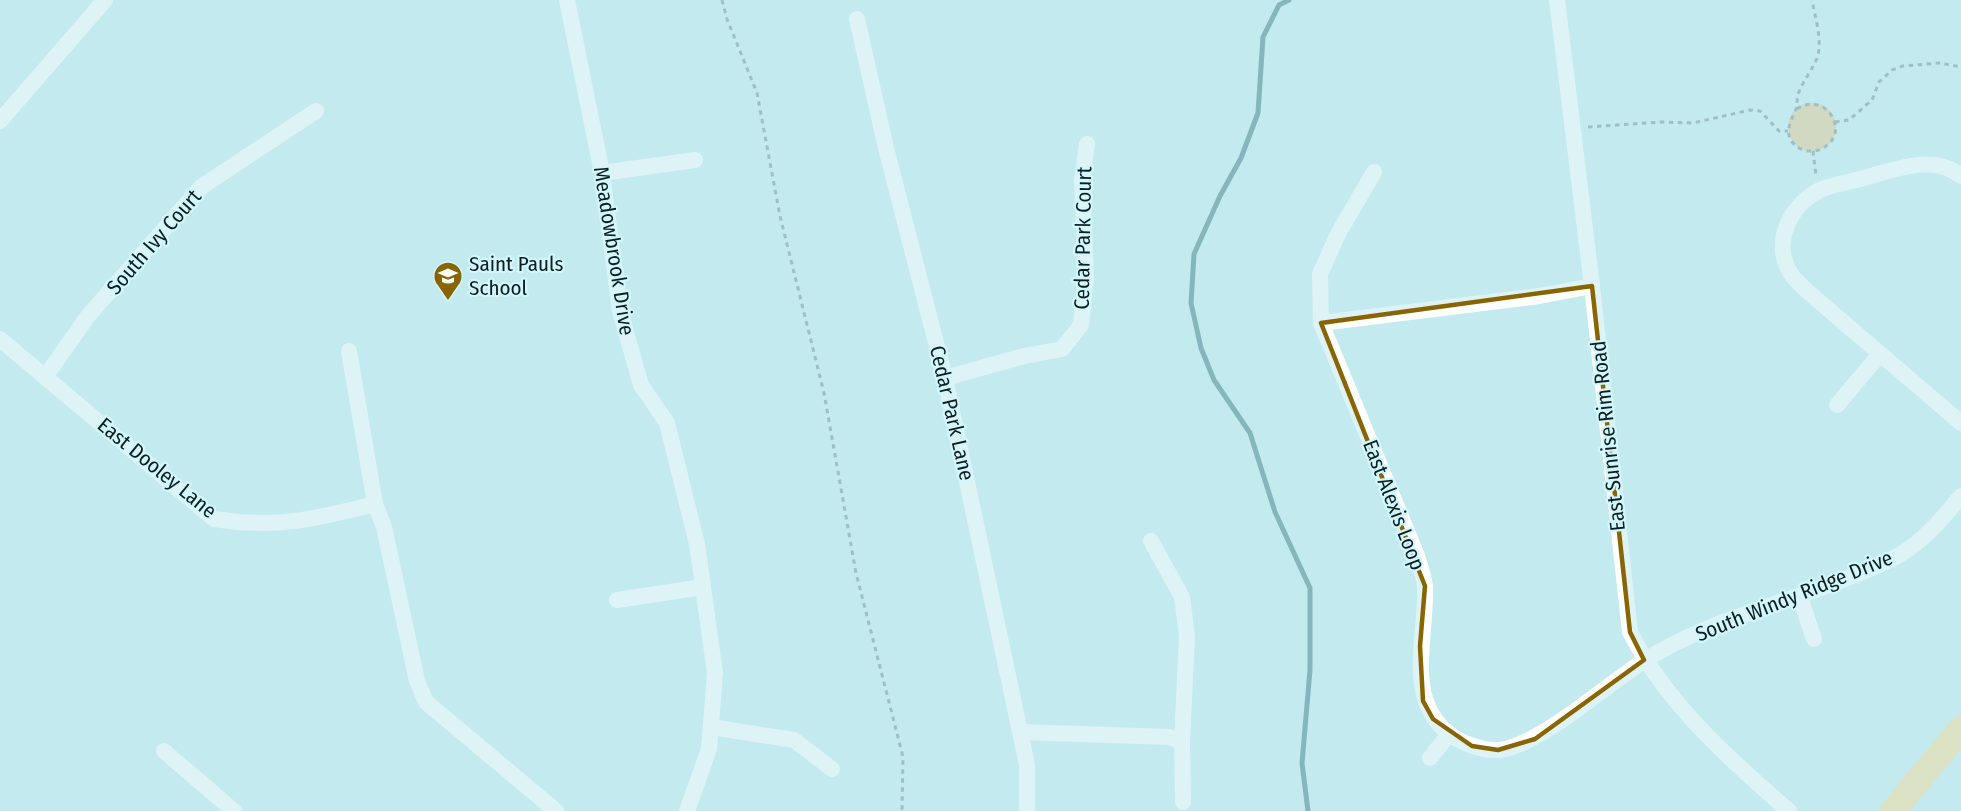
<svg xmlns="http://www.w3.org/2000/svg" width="1961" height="811" font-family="'Fira Sans Condensed',sans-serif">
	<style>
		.green { fill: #e2c68c }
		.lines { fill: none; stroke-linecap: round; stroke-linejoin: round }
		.stream { stroke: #367880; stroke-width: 5 }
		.path { stroke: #728e92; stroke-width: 3; stroke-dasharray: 4.5 4.5; stroke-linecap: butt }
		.street { stroke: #fff; stroke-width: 16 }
		.primary { stroke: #fada91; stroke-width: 26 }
		.marked { fill: none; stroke: #886501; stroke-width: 4.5; stroke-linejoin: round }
		.labels { text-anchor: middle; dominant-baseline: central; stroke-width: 4.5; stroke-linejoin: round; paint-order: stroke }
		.street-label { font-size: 21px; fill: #0f1d1f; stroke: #d0f7fd }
		.poi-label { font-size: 21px; fill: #0f1d1f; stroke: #d0f7fd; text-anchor: start }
	</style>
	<rect width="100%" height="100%" fill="#c3eaef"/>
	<circle class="green" cx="1812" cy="127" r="24"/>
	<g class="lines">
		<path class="stream" d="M1289 0 1279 5 1263 37 1258 113 1241 158 1220 196 1194 254 1191 303 1201 348 1214 380 1250 433 1275 512 1310 588V670L1302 763 1308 811"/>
		<g class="path">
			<path d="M722 0 727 19 757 93 780 216 824 393 856 573 903 757 902 811"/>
			<path d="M1797 109C1825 90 1852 132 1823 148 1817 152 1808 152 1801 149 1781 138 1790 123 1796 109 1798 105 1796 98 1799 92 1804 79 1814 68 1818 55 1822 38 1815 17 1812 0"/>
			<path d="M1835 122 1849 120 1872 100 1879 82 1892 70 1903 66 1940 63 1961 67"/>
			<path d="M1588 127 1661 122 1693 123 1750 110 1760 111 1779 131H1788"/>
			<path d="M1813 151 1816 176"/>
		</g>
		<g class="street">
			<path d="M567 0 602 173 620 311 641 385 667 423 697 544 715 673 709 749 687 811"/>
			<path d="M1557 0 1592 286 1630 632C1666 703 1729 759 1789 811"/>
			<path d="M857 19 886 148 945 378 1027 765V811"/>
			<path d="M0 121 105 0"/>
			<path d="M602 173 695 160"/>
			<path d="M1961 176C1934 153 1894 170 1864 178 1850 182 1834 184 1820 190 1790 205 1771 243 1791 274 1795 280 1802 286 1807 291L1961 423"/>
			<path d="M1592 286 1539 296 1321 323 1416 553C1419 563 1424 576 1425 587 1427 636 1404 697 1448 733 1461 743 1482 751 1498 750 1537 748 1608 683 1644 661 1704 622 1779 605 1845 579 1867 570 1891 562 1910 548 1930 534 1946 514 1961 496"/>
			<path d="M1321 323 1320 274 1338 234 1374 172"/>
			<path d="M0 339 214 519C276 529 315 519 375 504"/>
			<path d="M349 351 375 504 384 527 417 681 426 702 556 811"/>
			<path d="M45 377 88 316 201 187 316 111"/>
			<path d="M945 378 1024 356 1062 349 1081 325 1086 276 1082 181 1087 144"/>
			<path d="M1837 405 1880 354"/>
			<path d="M1800 597 1814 639"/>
			<path d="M617 600 703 587"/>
			<path d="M711 727 794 740 832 769"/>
			<path d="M1020 732 1169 737 1182 742 1187 636 1182 597 1151 541"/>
			<path d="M1182 742 1183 802"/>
			<path d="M164 751 234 811"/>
			<path d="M1430 758 1449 734"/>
		</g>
		<path class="primary" d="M1893 811 1961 729"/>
	</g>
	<path d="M0 0H1961V811H0ZM1592 286 1630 632 1644 660 1535 739 1498 750 1472 746 1433 719 1423 701 1420 646 1425 586 1321 323Z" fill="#c3eaef" fill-opacity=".55" fill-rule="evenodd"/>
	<path class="marked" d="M1592 286 1630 632 1644 660 1535 739 1498 750 1472 746 1433 719 1423 701 1420 646 1425 586 1321 323Z"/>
	<defs>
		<g id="school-pin" transform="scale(1.5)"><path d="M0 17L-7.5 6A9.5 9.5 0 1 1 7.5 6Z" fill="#886501" stroke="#d0f7fd"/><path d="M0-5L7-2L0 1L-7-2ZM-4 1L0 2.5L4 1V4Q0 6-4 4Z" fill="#fff"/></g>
	</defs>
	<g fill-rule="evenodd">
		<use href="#school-pin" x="448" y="276"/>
	</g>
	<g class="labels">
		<g class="street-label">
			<text transform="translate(1083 238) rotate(-89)">Cedar Park Court</text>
			<text transform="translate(154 242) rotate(-49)">South Ivy Court</text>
			<text transform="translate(614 251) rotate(81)">Meadowbrook Drive</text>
			<text transform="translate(952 413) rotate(77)">Cedar Park Lane</text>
			<text transform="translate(1608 436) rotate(-96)">East Sunrise Rim Road</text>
			<text transform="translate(157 468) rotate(39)">East Dooley Lane</text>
			<text transform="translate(1394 505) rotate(69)">East Alexis Loop</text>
			<text transform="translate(1794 596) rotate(-22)">South Windy Ridge Drive</text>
		</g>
		<g class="poi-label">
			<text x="469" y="264">Saint Pauls<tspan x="469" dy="24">School</tspan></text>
		</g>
	</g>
</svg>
